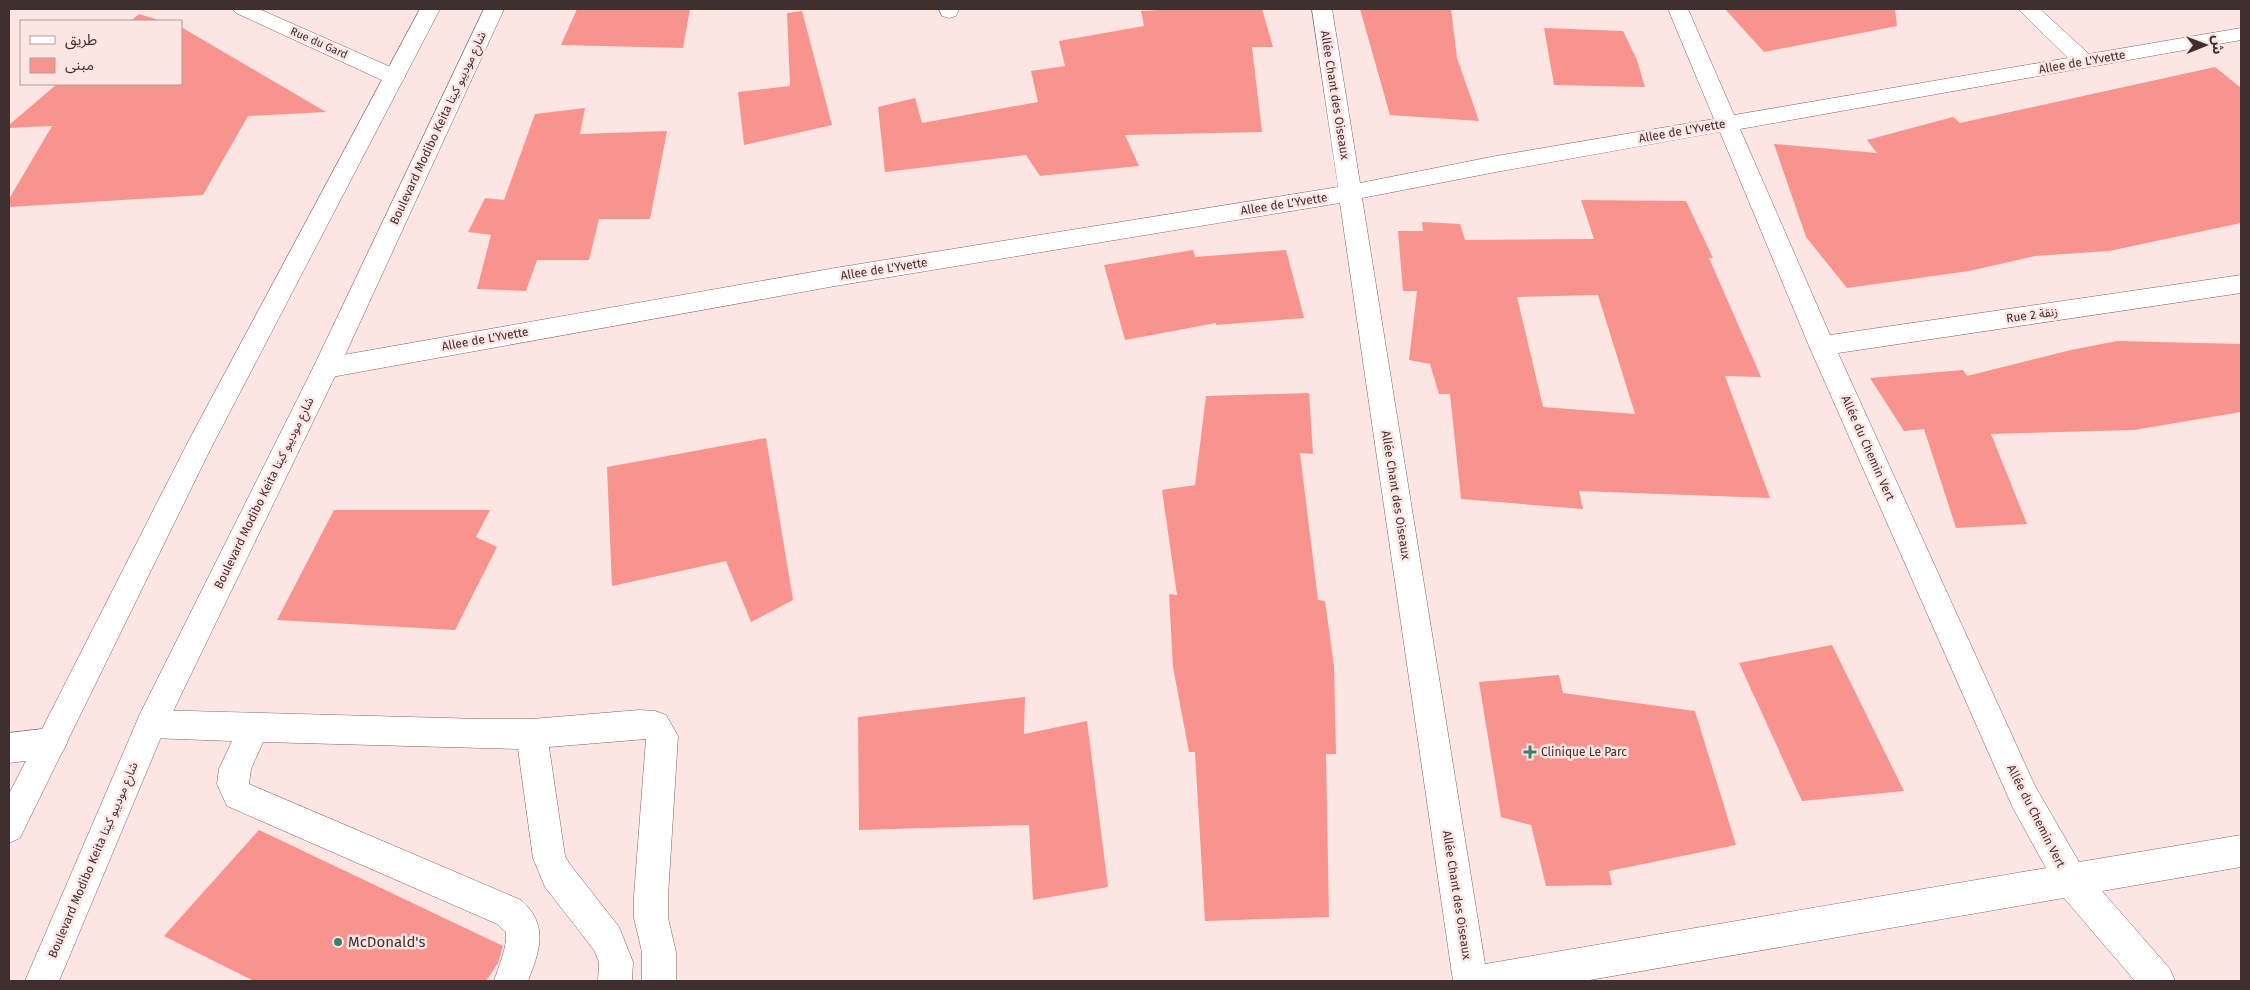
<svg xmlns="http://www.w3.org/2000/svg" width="2250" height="990" font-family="'Fira Sans','Noto Sans Arabic',sans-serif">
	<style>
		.building { fill: #f9938e; fill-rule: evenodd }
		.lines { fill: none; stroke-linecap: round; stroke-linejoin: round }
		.minor-casing { stroke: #82625f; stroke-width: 1 }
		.major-casing { stroke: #82625f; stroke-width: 1 }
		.minor { fill: #fff; fill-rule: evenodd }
		.major { fill: #fff; fill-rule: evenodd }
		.poi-dot { fill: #3b7f73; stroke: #fce5e3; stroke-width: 2 }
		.labels { text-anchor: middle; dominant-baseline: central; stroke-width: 5; stroke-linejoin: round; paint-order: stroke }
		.far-street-label { font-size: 11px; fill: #3f302f; stroke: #fce5e3 }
		.street-label { font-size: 12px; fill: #3f302f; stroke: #fce5e3 }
		.poi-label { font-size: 12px; fill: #3f302f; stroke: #fce5e3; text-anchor: start }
		.near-poi-label { font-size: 15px; fill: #3f302f; stroke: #fce5e3; text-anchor: start }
	</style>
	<rect width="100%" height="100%" fill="#fce5e3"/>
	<g class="building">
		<path d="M577 9H690L683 48 561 45Z"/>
		<path d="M1177 9H1262L1273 47H1252L1262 132 1125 135 1139 166 1040 176 1026 155 885 172 878 107 915 98 922 123 1038 102 1031 71 1065 66 1059 41 1144 26 1141 11Z"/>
		<path d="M1360 9H1451L1457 58 1479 121 1390 115Z"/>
		<path d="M1725 9H1895L1897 26 1764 52Z"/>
		<path d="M802 11 832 125 744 145 738 92 790 86 787 13Z"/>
		<path d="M139 14 162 21H131Z"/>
		<path d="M181 27 326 112 248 116 203 195 9 207V199L52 126 9 128V125L57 84H181Z"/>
		<path d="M1544 28 1623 31 1637 60 1645 87 1554 85Z"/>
		<path d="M2215 67 2241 88V223L2109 251 2035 256 1969 271 1847 288 1806 237 1774 144 1877 153 1867 140 1953 117 1960 123Z"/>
		<path d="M585 108 580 134 667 131 650 219H599L589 260H537L526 291 477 289 491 235 468 232 485 198 504 200 535 114Z"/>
		<path d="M1581 200 1686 201 1713 258H1709L1761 377 1725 376 1770 498 1579 491 1583 509 1461 499 1450 394H1439L1430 364 1409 360 1417 291H1403L1398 231H1423L1422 222 1460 224 1465 240 1594 239ZM1598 295 1635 414 1543 407 1517 297Z"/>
		<path d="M1193 250 1195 257 1286 250 1304 318 1216 325V323L1125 340 1104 265Z"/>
		<path d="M2117 341 2241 344V412L2134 430 1991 434 2027 524 1956 528 1924 429 1904 431 1870 378 1963 370 1967 376 2071 350Z"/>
		<path d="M1309 393 1313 454 1300 453 1318 600 1325 601 1334 666 1336 754H1326L1329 917 1205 921 1195 752H1189L1173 667 1169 594 1177 595 1162 490 1195 485 1206 396Z"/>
		<path d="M766 438 793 600 751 622 726 561 612 586 607 467Z"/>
		<path d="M334 510H490L476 537 497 547 455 630 277 620Z"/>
		<path d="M1832 645 1904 791 1802 801 1739 663Z"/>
		<path d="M1559 675 1563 693 1695 711 1736 845 1609 871 1612 885 1546 886 1531 825 1501 817 1479 682Z"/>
		<path d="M1025 697 1024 734 1087 721 1108 887 1033 900 1029 825 859 830 858 717Z"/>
		<path d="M259 830 503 946 498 963 486 981H254L164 936Z"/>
	</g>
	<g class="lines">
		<g class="minor-casing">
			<g id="minor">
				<path d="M233 9H259L402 72 405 77 402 82 394 84 386 82 236 13Z"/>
				<path d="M939 9H959L956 16 949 18 942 16Z"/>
				<path d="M1312 9H1332L1360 183 1496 156 1714 119 1668 9H1688L1734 115 2068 58 2018 9H2040L2089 54 2241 28V40L1740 129 1830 335 2241 275V293L1838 353 2035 786 2079 862 2241 835V867L2102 891 2170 969 2175 981H2135L2064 898 1584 981H1453L1340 203 835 286 326 378 317 375 313 368 317 361 326 358 835 268 1338 187ZM1720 132 1809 346 2013 808 2046 868 1485 964 1362 198 1496 172Z"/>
				<path d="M151 710 482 719H532L639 710 655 711 666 715 678 736 668 896V918L676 952V981H642V952L634 918V896L646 739 549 747 565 856 569 863 619 927 633 962 632 981H598L599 962 594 950 545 887 533 858 518 749 263 742 251 769 249 784 521 900C549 925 540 950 528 981H494C499 965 507 949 506 932L497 924 227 806 217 784 219 769 232 741 151 738 140 734 136 724 140 714Z"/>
				<path d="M51 728 62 733 67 743 62 753 51 758 9 763V733Z"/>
			</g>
		</g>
		<g class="major-casing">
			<g id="major">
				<path d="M420 9H440L210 450 20 838 9 843V794L189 440Z"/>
				<path d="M484 9H504L339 368 164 730 59 981H25L140 714 313 368Z"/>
			</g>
		</g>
		<use href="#minor" class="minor"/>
		<use href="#major" class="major"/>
	</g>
	<g class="poi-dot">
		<path d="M1527.5 744.5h5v5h5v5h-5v5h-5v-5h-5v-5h5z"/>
		<circle cx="338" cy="942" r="5"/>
	</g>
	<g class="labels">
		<g class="far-street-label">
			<text transform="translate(319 43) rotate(24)">Rue du Gard</text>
		</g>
		<g class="street-label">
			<text transform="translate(2082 62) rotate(-10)">Allee de L'Yvette</text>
			<text transform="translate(1335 95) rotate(81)">Allée Chant des Oiseaux</text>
			<text transform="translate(438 128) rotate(-65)">Boulevard Modibo Keita شارع موديبو كيتا</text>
			<text transform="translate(1682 131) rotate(-10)">Allee de L'Yvette</text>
			<text transform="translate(1284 204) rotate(-9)">Allee de L'Yvette</text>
			<text transform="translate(884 269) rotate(-9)">Allee de L'Yvette</text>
			<text transform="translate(2032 315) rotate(-8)">Rue 2 زنقة</text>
			<text transform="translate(485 339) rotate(-10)">Allee de L'Yvette</text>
			<text transform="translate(1868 448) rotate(66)">Allée du Chemin Vert</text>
			<text transform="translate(264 493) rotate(-64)">Boulevard Modibo Keita شارع موديبو كيتا</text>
			<text transform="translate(1396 495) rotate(81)">Allée Chant des Oiseaux</text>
			<text transform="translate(2036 816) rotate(63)">Allée du Chemin Vert</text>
			<text transform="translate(93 860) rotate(-67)">Boulevard Modibo Keita شارع موديبو كيتا</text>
			<text transform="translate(1457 895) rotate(81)">Allée Chant des Oiseaux</text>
		</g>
		<g class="poi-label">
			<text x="1541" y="752">Clinique Le Parc</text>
		</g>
		<g class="near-poi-label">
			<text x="348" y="942">McDonald's</text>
		</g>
	</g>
	<rect width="2250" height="990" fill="none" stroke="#3f302f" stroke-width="20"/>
	<rect x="20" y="20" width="162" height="65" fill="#fce5e3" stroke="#b09d9b"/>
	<rect x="30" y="36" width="25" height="8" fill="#ffffff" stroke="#b09d9b"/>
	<text x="65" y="45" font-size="15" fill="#3f302f">طريق</text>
	<rect x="30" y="58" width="25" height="15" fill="#f9938e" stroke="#b09d9b"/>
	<text x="65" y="70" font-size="15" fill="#3f302f">مبنى</text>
	<g transform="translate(2205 45) rotate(89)" stroke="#fce5e3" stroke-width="4" paint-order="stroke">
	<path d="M0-4L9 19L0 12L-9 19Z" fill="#3f302f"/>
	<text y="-8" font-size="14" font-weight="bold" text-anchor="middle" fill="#3f302f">ش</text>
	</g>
</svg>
